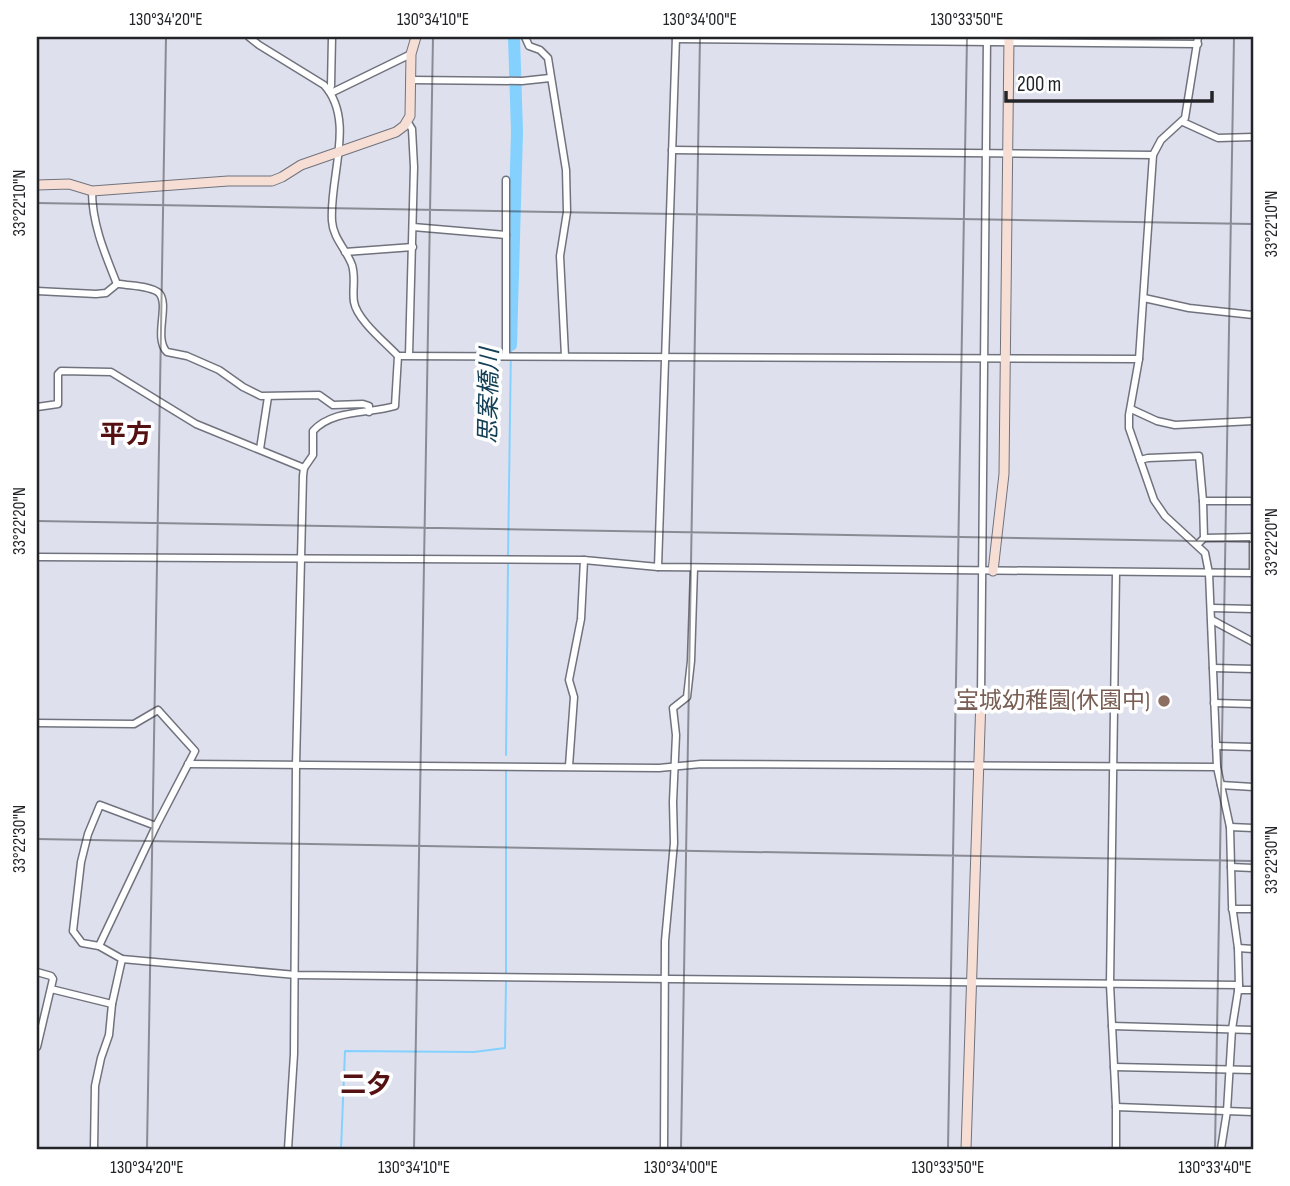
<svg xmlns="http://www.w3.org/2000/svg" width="1290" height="1186" font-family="'Sofia Sans Condensed','Noto Sans JP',sans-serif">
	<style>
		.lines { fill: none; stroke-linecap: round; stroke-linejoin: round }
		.stream { stroke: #84d1ff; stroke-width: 2 }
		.river { stroke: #84d1ff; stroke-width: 12 }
		.street-casing { stroke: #70737d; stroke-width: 9 }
		.secondary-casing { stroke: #70737d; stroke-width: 11 }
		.street { stroke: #fff; stroke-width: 6 }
		.secondary { stroke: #f6ded5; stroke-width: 9 }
		.ticks { fill: none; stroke: #232428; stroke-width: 2; stroke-opacity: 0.45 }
		.education-dot { fill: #8d6e63; stroke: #fff; stroke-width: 2.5 }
		.labels { text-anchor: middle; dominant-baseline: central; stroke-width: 7; stroke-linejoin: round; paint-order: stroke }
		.education-label { font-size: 23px; fill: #785e54; stroke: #fff; text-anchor: end }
		.water-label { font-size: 24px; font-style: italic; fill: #144057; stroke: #fff }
		.quarter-label { font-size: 26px; font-weight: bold; fill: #551012; stroke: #fff }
		.neatline { fill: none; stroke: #232428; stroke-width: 2.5 }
		.ticks-label { font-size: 18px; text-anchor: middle; fill: #232428 }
	</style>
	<rect width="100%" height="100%" fill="#dee1ed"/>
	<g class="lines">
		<g class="stream">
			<path d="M508 558 511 345"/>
			<path d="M506 755 508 564"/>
			<path d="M506 974V769"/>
			<path d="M341 1149 345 1051 474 1052 505 1048 506 981"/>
		</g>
		<path class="river" d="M511 345 517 132 514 37"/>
		<g class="street-casing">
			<g id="street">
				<path d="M249 37 259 45 324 85C356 120 329 177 332 221 333 238 346 249 352 265 356 278 352 290 354 302 357 320 386 343 398 356L395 406C369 414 333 409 313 431V455L304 468 303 476 296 765 294 1054 288 1149"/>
				<path d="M525 37 529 46 540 50 548 58 566 170 567 212 560 256 565 356"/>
				<path d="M1198 37 1185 118 1161 140 1153 155 1139 359 1129 415V428L1154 500 1165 516 1205 553 1209 573 1217 767 1230 827 1232 905 1238 948 1239 985 1232 1029 1227 1111 1221 1149"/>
				<path d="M676 39 1198 44"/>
				<path d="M411 80 522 81 550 78"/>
				<path d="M329 91 331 86 332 37"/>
				<path d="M331 93 411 54"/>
				<path d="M407 121 412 129 414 167 409 355"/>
				<path d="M1183 122 1218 138 1253 137"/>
				<path d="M672 150 1153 155"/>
				<path d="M92 191C92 224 105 254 117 284"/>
				<path d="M413 227 506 235"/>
				<path d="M345 252 413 247"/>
				<path d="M37 291 96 294 106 293 117 284H120C131 286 151 286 159 293 170 305 153 338 167 352L187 356 219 370 243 387 261 396 319 395 333 405 363 404 369 406V412"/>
				<path d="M1144 298 1189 308 1253 315"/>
				<path d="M398 356 1139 359"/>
				<path d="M506 356V180"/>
				<path d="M37 407 58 404V374L61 371 111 372 196 424 304 468"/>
				<path d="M1131 409 1157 421 1175 425 1253 421"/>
				<path d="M260 449 268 397"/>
				<path d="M1140 460 1148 458 1199 456 1203 501"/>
				<path d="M1204 538 1253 537"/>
				<path d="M1198 544 1204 538 1203 501H1253"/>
				<path d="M37 557 584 560 658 567 1253 573"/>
				<path d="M658 567 676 37"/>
				<path d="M1116 573 1110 984 1116 1107V1149"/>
				<path d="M1253 573V541"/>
				<path d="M1212 608 1253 609"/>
				<path d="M1212 620 1253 642"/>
				<path d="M1213 668 1253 669"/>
				<path d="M981 698 987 37"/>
				<path d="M1214 703 1253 704"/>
				<path d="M37 723 134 724 158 710 195 751 156 826 99 946"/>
				<path d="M1216 746 1253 747"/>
				<path d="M188 764 659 768 701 764 1217 767"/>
				<path d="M569 766 574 697 569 680 581 619 584 560"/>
				<path d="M1221 785 1253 787"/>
				<path d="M156 826 100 805 88 834 81 862 73 931 82 943 99 946 122 959 296 975 1239 985"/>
				<path d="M1230 827 1253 828"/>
				<path d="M1231 867 1253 868"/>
				<path d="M1232 909H1253"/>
				<path d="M1238 948 1253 949"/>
				<path d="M37 972 51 976 53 979 37 1047"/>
				<path d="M51 989 112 1004"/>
				<path d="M1238 990H1253"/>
				<path d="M1112 1026 1253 1030"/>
				<path d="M1114 1067 1253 1070"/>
				<path d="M1116 1107 1253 1112"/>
				<path d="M94 1149 95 1086 101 1058 109 1035 112 1004 122 959"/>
				<path d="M664 1149 665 941 674 843 673 802 676 735 673 708 687 697 691 661 694 568"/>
			</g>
		</g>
		<g class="secondary-casing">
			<g id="secondary">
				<path d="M37 185 69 184 92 191 228 181H272L282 177 301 165 396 132 404 126 410 116 411 54 416 37"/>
				<path d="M993 571 1004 474 1009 37"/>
				<path d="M966 1149 981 698"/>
			</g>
		</g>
		<use href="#street" class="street"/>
		<use href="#secondary" class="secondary"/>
	</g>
	<path class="ticks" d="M37 203 1253 224M37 521 1253 542M37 839 1253 861M147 1149 166 37M414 1149 433 37M681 1149 700 37M948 1149 967 37M1215 1149 1234 37"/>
	<circle class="education-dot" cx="1164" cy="701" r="7"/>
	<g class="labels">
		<g class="education-label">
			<text x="1150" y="701">宝城幼稚園(休園中)</text>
		</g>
		<g class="water-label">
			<text transform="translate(489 396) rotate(-89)">思案橋川</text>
		</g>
		<g class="quarter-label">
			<text x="126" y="435">平方</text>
			<text x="366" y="1085">二夕</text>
		</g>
	</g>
	<rect width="1290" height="1186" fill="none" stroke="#ffffff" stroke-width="77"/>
	<path d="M1006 91v10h206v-10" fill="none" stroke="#232428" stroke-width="3.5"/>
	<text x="1017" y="91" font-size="21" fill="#232428" stroke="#ffffff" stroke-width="5" paint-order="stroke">200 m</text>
	<rect x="38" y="38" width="1214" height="1110" class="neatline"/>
	<g class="ticks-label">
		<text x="166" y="25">130°34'20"E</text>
		<text x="433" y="25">130°34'10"E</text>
		<text x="700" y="25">130°34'00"E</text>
		<text x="967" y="25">130°33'50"E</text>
		<text transform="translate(19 203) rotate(-90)" y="6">33°22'10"N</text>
		<text transform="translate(1271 224) rotate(-90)" y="6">33°22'10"N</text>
		<text transform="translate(19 521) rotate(-90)" y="6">33°22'20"N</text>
		<text transform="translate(1271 542) rotate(-90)" y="6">33°22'20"N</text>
		<text transform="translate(19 839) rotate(-90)" y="6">33°22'30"N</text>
		<text transform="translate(1271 860) rotate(-90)" y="6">33°22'30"N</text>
		<text x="147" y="1173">130°34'20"E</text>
		<text x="414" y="1173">130°34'10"E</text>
		<text x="681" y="1173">130°34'00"E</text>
		<text x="948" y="1173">130°33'50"E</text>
		<text x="1215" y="1173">130°33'40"E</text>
	</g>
</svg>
